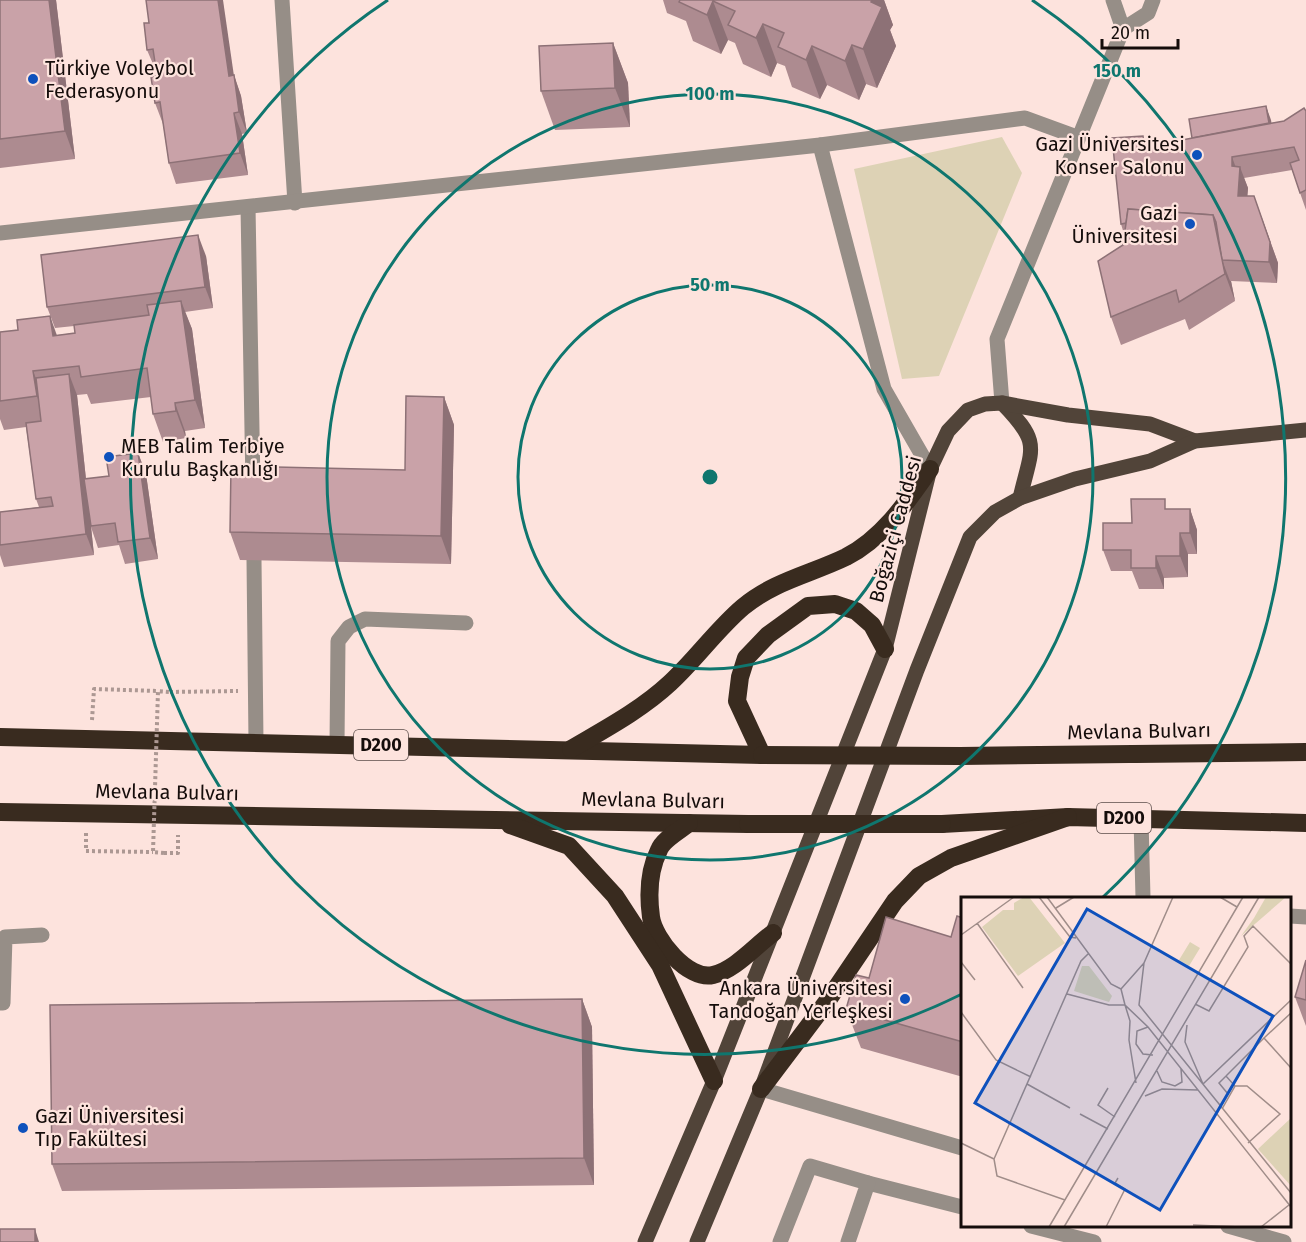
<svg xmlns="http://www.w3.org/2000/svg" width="1306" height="1242" font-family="'Fira Sans',sans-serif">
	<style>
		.green { fill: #ddd2b5 }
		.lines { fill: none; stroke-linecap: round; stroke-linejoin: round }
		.path { stroke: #ac9893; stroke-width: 4; stroke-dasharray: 3 3; stroke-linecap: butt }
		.minor { stroke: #968e87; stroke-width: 15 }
		.major { stroke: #514439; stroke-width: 15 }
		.highway { stroke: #392b1f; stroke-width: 18 }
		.path-bridge { stroke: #ac9893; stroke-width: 4; stroke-dasharray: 3 3; stroke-linecap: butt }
		.highway-bridge { stroke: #392b1f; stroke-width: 18 }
		.wall { fill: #ad8b90 }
		.shaded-wall { fill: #8d7176 }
		.building { fill: #c9a2a8; stroke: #8d7176; stroke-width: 1.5 }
		.ring { fill: none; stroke: #0f766e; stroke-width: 3 }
		.poi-dot { fill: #0e51bc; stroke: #fde3dd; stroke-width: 2 }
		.labels { text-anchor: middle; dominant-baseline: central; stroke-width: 4.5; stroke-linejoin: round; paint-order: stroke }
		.shield { fill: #fde3dd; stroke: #5b4d4a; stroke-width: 1.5 }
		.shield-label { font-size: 18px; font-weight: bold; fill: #150d0b }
		.poi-label { font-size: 20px; fill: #150d0b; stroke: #fde3dd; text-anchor: start }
		.street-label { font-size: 20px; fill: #150d0b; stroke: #fde3dd }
		.inset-road { fill: none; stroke: #a08d89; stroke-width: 1.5 }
		.view { fill: #0e51bc; fill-opacity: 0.15; stroke: #0e51bc; stroke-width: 3 }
		.inset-edge { fill: none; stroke: #150d0b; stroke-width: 3 }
		.centre { fill: #0f766e; stroke: #fde3dd; stroke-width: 3 }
		.ring-label { font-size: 18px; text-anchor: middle; font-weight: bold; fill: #0f766e; stroke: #fde3dd; stroke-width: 4.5; stroke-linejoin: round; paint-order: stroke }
	</style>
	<rect width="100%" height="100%" fill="#fde3dd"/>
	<path class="green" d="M1002 137 1022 173 939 376 902 379 854 169Z"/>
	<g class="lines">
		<g class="path">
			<path d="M170 692 238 691"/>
			<path d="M92 720 94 689 158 691"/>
			<path d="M86 833V851L153 852"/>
			<path d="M164 853H178V835"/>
		</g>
		<g class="minor">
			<path d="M282 0 295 203"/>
			<path d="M1113 0 1123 29"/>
			<path d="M820 145 884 389 930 469"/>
			<path d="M248 207 253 486"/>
			<path d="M0 233 820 145 1025 118 1077 137"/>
			<path d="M1002 403 997 339 1123 29 1148 13 1153 0"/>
			<path d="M254 560 256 742"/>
			<path d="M337 744 338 641 349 627 365 619 466 623"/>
			<path d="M1141 819 1143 898"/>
			<path d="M1290 916 1306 917"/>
			<path d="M0 1003H3L5 937 42 935"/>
			<path d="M761 1089 962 1148"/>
			<path d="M868 1183 962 1207"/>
			<path d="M1031 1226 1094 1242"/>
			<path d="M1228 1226 1284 1242"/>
			<path d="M780 1242 810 1166 868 1183 848 1242"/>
		</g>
		<g class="major">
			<path d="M1002 403C1042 444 1032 446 1020 498"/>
			<path d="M645 1242 714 1081 885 649 930 469 948 431 968 410 985 404 1002 403 1068 415 1150 424 1195 441"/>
			<path d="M697 1242 761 1089 917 670 970 537 995 512 1020 498 1075 479 1150 461 1195 441 1306 430"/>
		</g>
		<g class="highway">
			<path d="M0 737 762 755 737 701 740 677 746 658 768 635 808 606 835 604 856 611 872 625 885 649"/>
			<path d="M571 749C605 729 641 710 670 683 696 659 717 629 743 607 774 581 811 574 846 557 883 538 907 502 930 469"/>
			<path d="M960 756 1306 752"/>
			<path d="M0 812 748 824"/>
			<path d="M689 823C681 830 663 839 659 850 649 870 648 895 651 917 654 939 688 981 713 975 735 970 755 946 773 933"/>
			<path d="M942 824 1068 817 1306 823"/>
			<path d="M510 825 569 846 615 896 660 965 714 1081"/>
			<path d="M761 1089 826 1003 895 901 919 876 951 858 1068 817"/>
		</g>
		<path class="path-bridge" d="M164 853 153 852 158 691 170 692"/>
		<g class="highway-bridge">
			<path d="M762 755 960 756"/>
			<path d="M748 824H942"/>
		</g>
	</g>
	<g class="wall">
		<path d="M0 0H56L75 159 0 168Z"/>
		<path d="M663 0H884L893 25 890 30 896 46 877 88 866 84 859 100 827 85 820 99 792 87 785 66 777 63 771 77 743 64 735 43 728 40 721 54 693 41 686 21 667 13Z"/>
		<path d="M144 23 234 75 241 96 247 133 242 134 248 175 176 184 169 163 163 124 155 103 157 76 156 71 147 50Z"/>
		<path d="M613 43 628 83 630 127 555 130 541 91Z"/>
		<path d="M1266 106 1271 123 1284 121 1306 111V210L1292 170 1244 178 1248 188 1247 196 1262 218 1278 263 1277 283 1231 281 1235 301 1189 330 1185 319 1121 345 1111 317 1124 234 1121 224 1143 136 1147 147 1192 138Z"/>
		<path d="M206 256 213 308 185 312 192 329 205 428 185 431 186 438 163 442 153 414 151 397 91 404 87 394 77 395 86 479 109 476 138 453 146 474 158 559 125 564 119 545 98 548 91 527 94 555 4 567 0 555V512L39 507 36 499 26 427 4 430 0 419V332L57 335 75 333 74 326 55 328 47 307Z"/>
		<path d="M444 397 454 425 451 564 240 560 230 532 405 470Z"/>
		<path d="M1169 509H1190L1197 530V554H1188V577L1164 578V589H1139L1132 571H1111L1103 550 1132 523Z"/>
		<path d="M963 918V1077L861 1048 846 1009 869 978 951 937Z"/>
		<path d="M1306 960V1026L1295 997Z"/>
		<path d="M582 999 592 1027 594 1185 62 1191 52 1164Z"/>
	</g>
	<g class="shaded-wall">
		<path d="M49 0H56L75 159 65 131Z"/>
		<path d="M218 0H223L237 97 229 76Z"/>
		<path d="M872 0H884L893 25 890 30 896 46 877 88 863 49Z"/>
		<path d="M713 1 728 40 721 54 707 15Z"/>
		<path d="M763 24 777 63 771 77 756 38Z"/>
		<path d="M613 43 628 83 630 127 615 88Z"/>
		<path d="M852 45 866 84 859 100 845 61Z"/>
		<path d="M812 46 827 85 820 99 806 60Z"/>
		<path d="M234 75 241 96 247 133 239 112Z"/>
		<path d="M1266 106 1271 120 1275 145 1270 131Z"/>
		<path d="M234 113 242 134 248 175 240 153Z"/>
		<path d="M1232 157 1239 176 1240 167 1248 188 1246 217 1238 196 1232 166Z"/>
		<path d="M1254 196 1278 263 1277 283 1269 262Z"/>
		<path d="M1213 215 1227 260H1222L1230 281H1231L1235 301 1225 274Z"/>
		<path d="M198 235 206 256 213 308 205 287Z"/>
		<path d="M181 301 192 329 205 428 195 400Z"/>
		<path d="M50 316 60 344 53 336Z"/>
		<path d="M33 371 44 399 47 424 37 396Z"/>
		<path d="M69 374 77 395 94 555 86 534Z"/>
		<path d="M444 397 454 425 451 564 441 536Z"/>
		<path d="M175 403 185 431 186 438 176 411Z"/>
		<path d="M138 453 146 474 158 559 150 538Z"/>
		<path d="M1190 509 1197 530V554L1190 533Z"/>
		<path d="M1180 533 1188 554V577L1180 556Z"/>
		<path d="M1156 556 1164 578V589L1156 568Z"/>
		<path d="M582 999 592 1027 594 1185 584 1158Z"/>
		<path d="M35 1229 39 1242H35Z"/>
	</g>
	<g class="building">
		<path d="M0 0H49L65 131 0 139Z"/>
		<path d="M146 0H218L229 76 234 75 239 112 234 113 240 153 169 163 160 102 155 103 151 77 157 76 153 49 147 50 144 23H149Z"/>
		<path d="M680 0H872L871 2 882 7 863 49 852 45 845 61 812 46 806 60 778 47 784 33 763 24 756 38 728 25 735 11 713 1 707 15 679 2Z"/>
		<path d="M613 43 615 88 541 91 539 46Z"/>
		<path d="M1266 106 1269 123 1192 138 1189 119Z"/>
		<path d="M1304 108 1306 111V190L1300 193 1290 163 1299 160 1294 147 1232 157V166L1240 167 1238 196H1254L1270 242 1269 262 1222 260 1216 222 1213 215 1128 209 1126 223 1121 224 1112 138 1143 136 1144 147 1284 121Z"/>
		<path d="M1128 209 1213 215 1225 274 1179 302 1176 290 1111 317 1098 261 1123 245Z"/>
		<path d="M198 235 205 287 47 307 41 255Z"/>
		<path d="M181 301 195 400 175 403 176 411 153 414 147 368 81 377 79 366 33 371 37 396 0 401V332L18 330 17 320 50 316 53 336 75 333 74 325 149 315 147 305Z"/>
		<path d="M69 374 86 534 0 545V512L53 506 51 497 36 499 26 423 41 421 36 378Z"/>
		<path d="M406 396 444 397 441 536 230 532 231 466 405 470Z"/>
		<path d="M138 453 150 538 118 542 115 523 91 526 84 479 109 476 106 457Z"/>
		<path d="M1131 499H1165V509H1190V533H1180V556H1156V568H1131V550H1103V523H1132Z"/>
		<path d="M957 916 963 918V1042L846 1009 856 975 869 978 886 917 951 937Z"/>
		<path d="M1306 960V1000L1295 997Z"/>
		<path d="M582 999 584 1158 52 1164 50 1005Z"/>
		<rect x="0" y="1229" width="35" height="13"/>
	</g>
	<g class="ring">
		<circle cx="710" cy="477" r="192"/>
		<circle cx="710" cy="477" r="383"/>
		<path d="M962 994A575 575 0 0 1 388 0M1032 0A575 575 0 0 1 1102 898"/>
	</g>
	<g class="poi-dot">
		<circle cx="33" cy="79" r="6"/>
		<circle cx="1197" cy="155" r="6"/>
		<circle cx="1190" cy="224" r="6"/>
		<circle cx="109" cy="457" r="6"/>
		<circle cx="905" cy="999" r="6"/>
		<circle cx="23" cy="1128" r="6"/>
	</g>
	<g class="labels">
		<g class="shield">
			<rect x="354" y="730" width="54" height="30" rx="4.5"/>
			<rect x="1097" y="803" width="54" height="30" rx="4.5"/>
		</g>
		<g class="shield-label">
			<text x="381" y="745">D200</text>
			<text x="1124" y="818">D200</text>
		</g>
		<g class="poi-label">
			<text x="45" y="68">Türkiye Voleybol<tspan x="45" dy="23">Federasyonu</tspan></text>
			<text x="1185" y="144" text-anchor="end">Gazi Üniversitesi<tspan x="1185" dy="23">Konser Salonu</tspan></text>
			<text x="1178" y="213" text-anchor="end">Gazi<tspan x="1178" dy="23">Üniversitesi</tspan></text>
			<text x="121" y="446">MEB Talim Terbiye<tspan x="121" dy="23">Kurulu Başkanlığı</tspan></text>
			<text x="893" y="988" text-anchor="end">Ankara Üniversitesi<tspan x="893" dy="23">Tandoğan Yerleşkesi</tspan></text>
			<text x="35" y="1116">Gazi Üniversitesi<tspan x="35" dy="23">Tıp Fakültesi</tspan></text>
		</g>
		<g class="street-label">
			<text transform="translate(895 529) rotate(-75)">Boğaziçi Caddesi</text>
			<text transform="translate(1139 731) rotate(-1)">Mevlana Bulvarı</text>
			<text transform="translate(167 792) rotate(1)">Mevlana Bulvarı</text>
			<text transform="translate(653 800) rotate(1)">Mevlana Bulvarı</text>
		</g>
	</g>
	<g transform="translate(961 897)">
		<rect width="330" height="330" fill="#fde3dd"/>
		<path d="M63 0H68L104 46 57 79 21 30 42 13H53V6ZM305 0H325L280 39 293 21ZM229 45 239 51 228 69 218 63ZM121 69H128L151 99 148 105 113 94ZM330 221V289L297 252Z" fill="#ddd2b5"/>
		<path class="inset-road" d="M78 0 109 40 115 41M86 0 150 87 160 92M212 0 183 66 178 108 330 296M259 0 276 10M95 11 113 0M16 26 62 91M0 38 53 0M0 65 14 83M160 92 164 108 187 130 330 310M160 92 183 66M106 97 148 108H164M234 107 248 114 287 50 283 39 292 29 330 67M164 108 169 124 168 143 175 186M0 115 35 163 70 180M330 116 303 141 330 171M226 128 224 145 242 187M187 130 176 134 175 147 182 157 192 158M196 174 201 185 214 189 221 185 220 172M265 179 303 141M66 187 109 211M242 187 330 103M274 189H286L319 217 287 246M147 191 137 208 154 220M184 199 201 192 237 193M261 212 274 189 265 179 258 186 267 197M119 217 147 232M0 246 33 262M104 303 36 279 33 262 120 64 127 57M232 328 280 330M88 330 282 0M103 330 298 0M145 330 164 292 154 286 157 281M300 330 328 308"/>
		<path class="view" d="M126 12 312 119 199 313 14 206Z"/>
		<rect width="330" height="330" class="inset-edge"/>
	</g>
	<circle cx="710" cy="477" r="9" class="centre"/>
	<g class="ring-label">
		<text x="1117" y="77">150 m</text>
		<text x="710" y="100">100 m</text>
		<text x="710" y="291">50 m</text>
	</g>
	<path d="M1102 39v9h76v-9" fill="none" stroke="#150d0b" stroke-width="3"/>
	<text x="1111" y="39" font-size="18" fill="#150d0b" stroke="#fde3dd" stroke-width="4.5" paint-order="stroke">20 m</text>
</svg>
